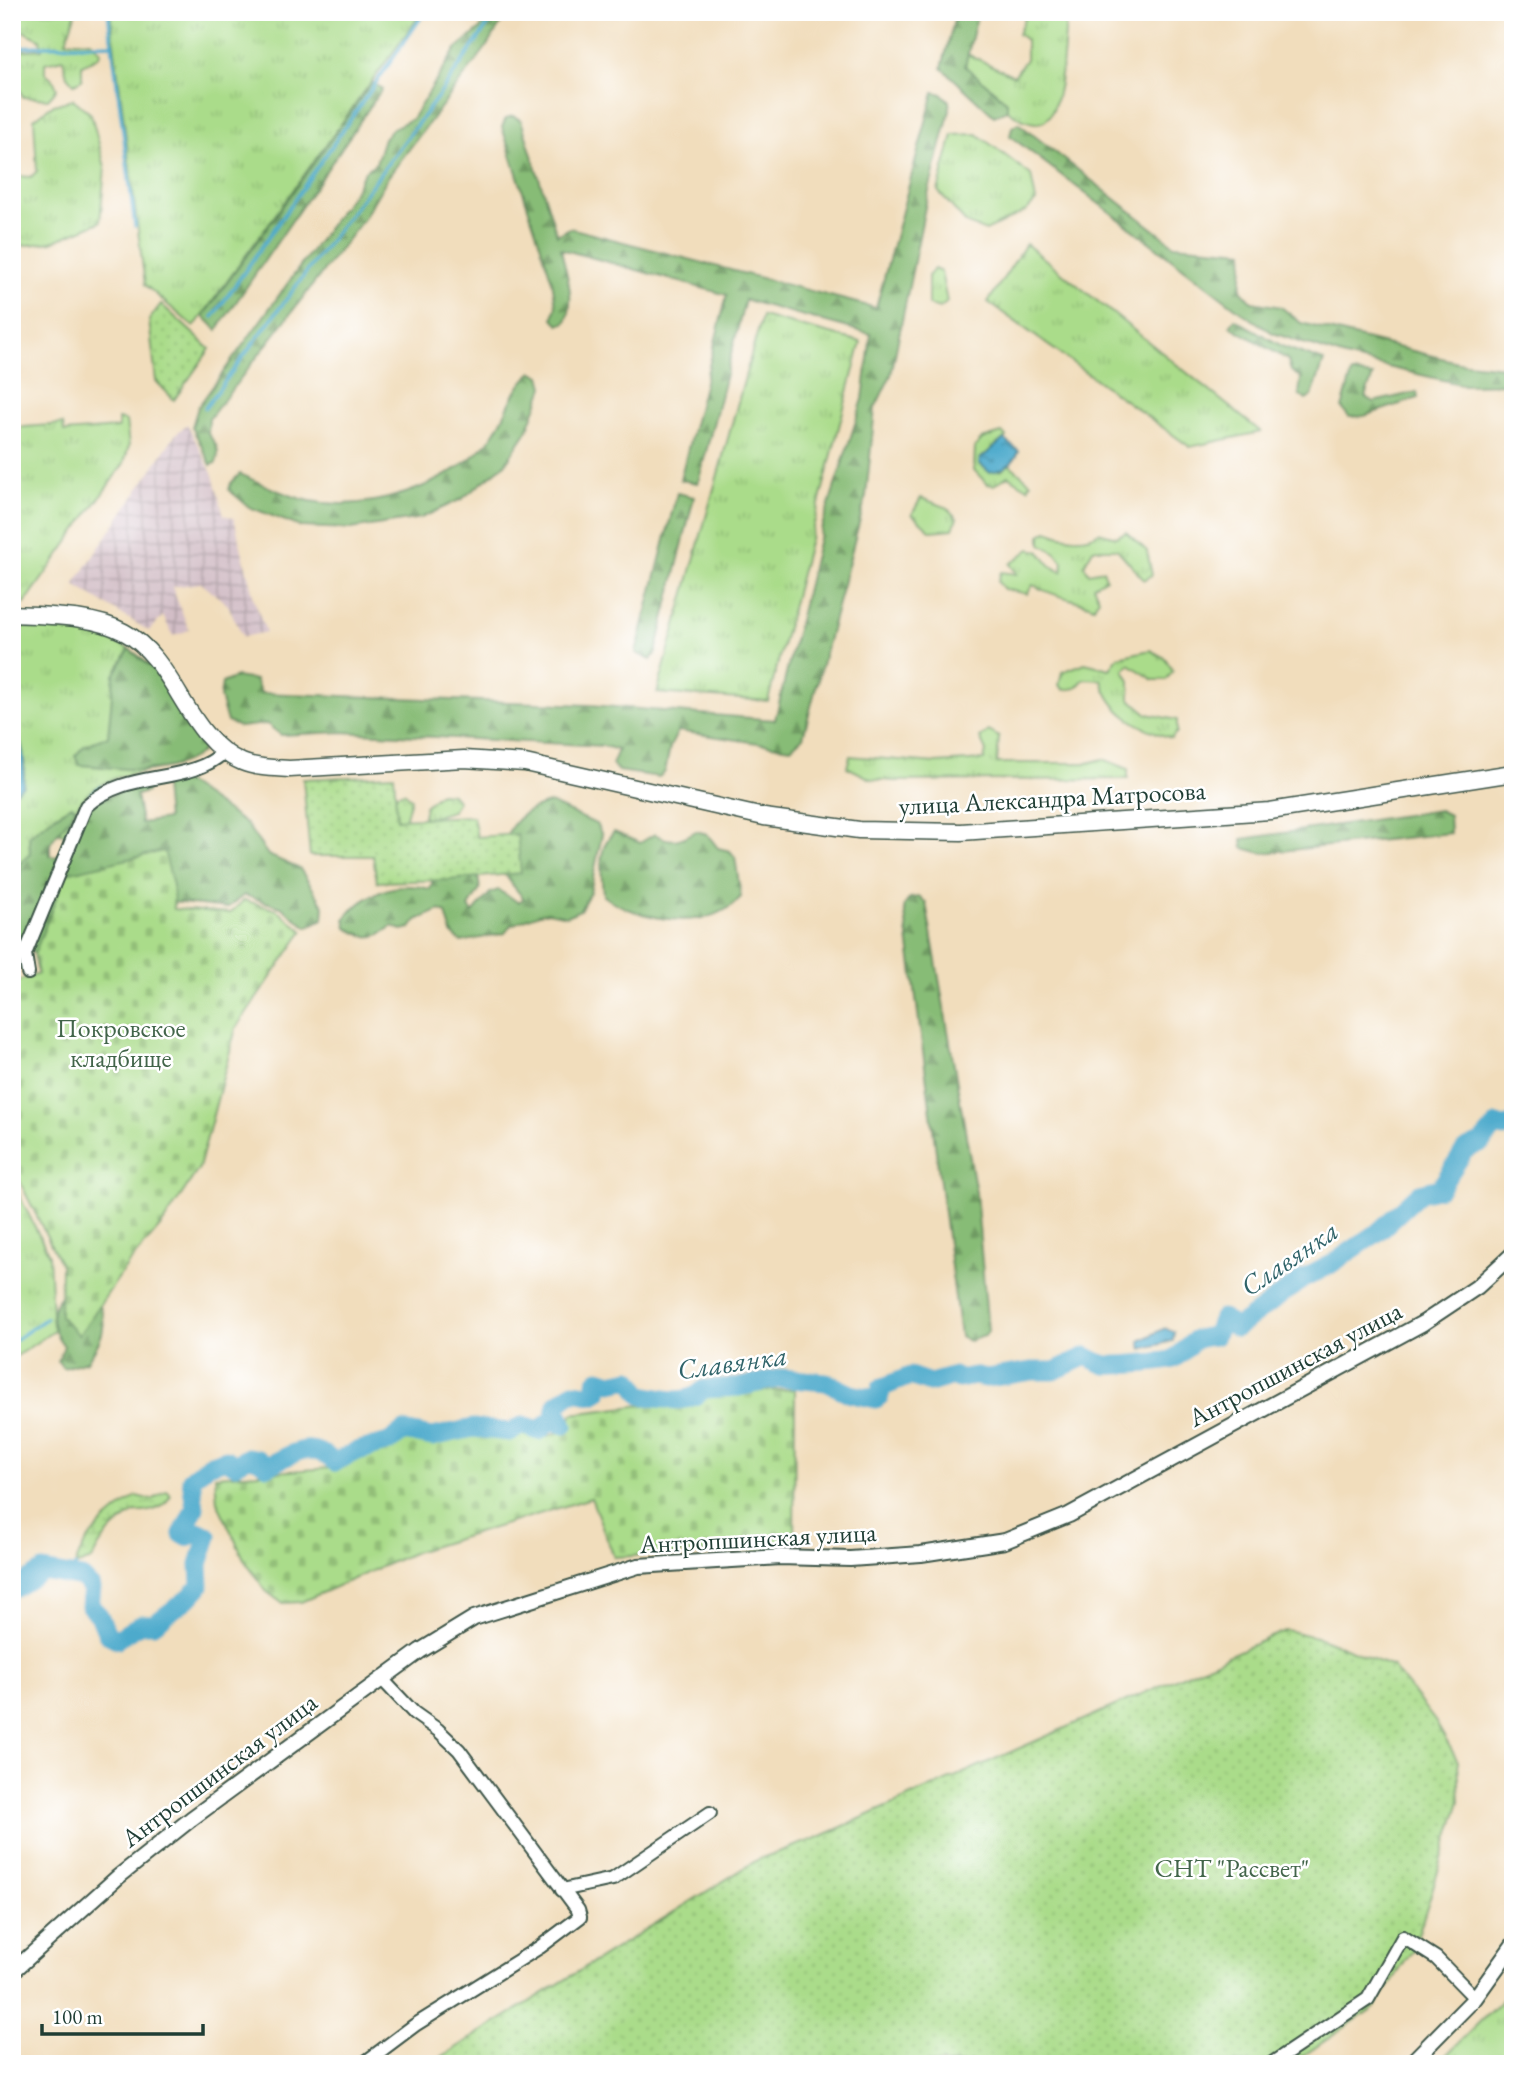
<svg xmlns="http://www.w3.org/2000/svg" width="1525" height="2076" font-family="'EB Garamond',serif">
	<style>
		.industrial { fill: url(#industrial-grid) }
		.grass { fill: url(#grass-tufts); stroke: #648c5f; stroke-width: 2 }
		.forest { fill: url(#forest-firs); stroke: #537c55; stroke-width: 2 }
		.wetland { fill: url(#wetland-marsh); stroke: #648c5f; stroke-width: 2 }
		.cemetery { fill: url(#cemetery-stones); stroke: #648c5f; stroke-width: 2 }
		.garden { fill: url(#garden-dots); stroke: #648c5f; stroke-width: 2 }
		.water { fill: url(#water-ripples); stroke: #367480; stroke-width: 2 }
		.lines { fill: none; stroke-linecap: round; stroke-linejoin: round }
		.stream { stroke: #4daacc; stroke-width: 3.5 }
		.river { stroke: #4daacc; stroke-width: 19 }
		.minor-casing { stroke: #3e5548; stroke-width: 16 }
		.tertiary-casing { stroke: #3e5548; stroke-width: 18 }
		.secondary-casing { stroke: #3e5548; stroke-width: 19 }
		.minor { stroke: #fff; stroke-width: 12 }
		.tertiary { stroke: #fff; stroke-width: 14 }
		.secondary { stroke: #fff; stroke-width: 16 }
		.labels { text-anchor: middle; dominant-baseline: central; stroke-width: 5; stroke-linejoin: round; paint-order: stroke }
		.street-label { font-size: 26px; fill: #1f3d34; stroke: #fff }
		.park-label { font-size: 26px; fill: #42654a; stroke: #fff }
		.water-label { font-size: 28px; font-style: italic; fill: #2f6369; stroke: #fff }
	</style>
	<defs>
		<pattern id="industrial-grid" width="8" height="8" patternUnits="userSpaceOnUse" patternTransform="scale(1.75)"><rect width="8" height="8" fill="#d2bdc6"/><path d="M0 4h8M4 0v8" fill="none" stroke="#aa9ba2"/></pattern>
		<pattern id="grass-tufts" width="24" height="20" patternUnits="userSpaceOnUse" patternTransform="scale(1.75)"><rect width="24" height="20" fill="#aadc8a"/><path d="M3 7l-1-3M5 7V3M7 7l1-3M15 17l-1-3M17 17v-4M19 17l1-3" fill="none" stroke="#92be78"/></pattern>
		<pattern id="forest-firs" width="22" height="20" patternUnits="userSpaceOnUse" patternTransform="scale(1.75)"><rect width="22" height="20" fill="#87bc76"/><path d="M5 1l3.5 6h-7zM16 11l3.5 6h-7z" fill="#6e9a62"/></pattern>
		<pattern id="wetland-marsh" width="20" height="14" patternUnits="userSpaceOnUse" patternTransform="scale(1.75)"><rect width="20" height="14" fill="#aadc8a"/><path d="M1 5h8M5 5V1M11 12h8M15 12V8" fill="none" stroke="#92be78"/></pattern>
		<pattern id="cemetery-stones" width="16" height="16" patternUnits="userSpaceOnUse" patternTransform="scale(1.75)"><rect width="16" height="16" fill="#aadc8a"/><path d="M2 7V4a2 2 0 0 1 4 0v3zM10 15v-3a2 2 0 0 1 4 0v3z" fill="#92be78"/></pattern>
		<pattern id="garden-dots" width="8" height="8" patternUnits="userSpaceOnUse" patternTransform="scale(1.75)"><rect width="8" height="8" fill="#aadc8a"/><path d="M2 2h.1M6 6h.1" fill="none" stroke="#92be78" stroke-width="1.8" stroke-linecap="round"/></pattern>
		<pattern id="water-ripples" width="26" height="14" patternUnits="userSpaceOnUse" patternTransform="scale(1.75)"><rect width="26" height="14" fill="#4daacc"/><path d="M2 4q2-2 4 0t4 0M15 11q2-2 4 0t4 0" fill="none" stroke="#3f8ca6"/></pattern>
	</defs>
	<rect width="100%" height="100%" fill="#fff"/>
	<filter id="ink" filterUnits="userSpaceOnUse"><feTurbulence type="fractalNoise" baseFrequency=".0143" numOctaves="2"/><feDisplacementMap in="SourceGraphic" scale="14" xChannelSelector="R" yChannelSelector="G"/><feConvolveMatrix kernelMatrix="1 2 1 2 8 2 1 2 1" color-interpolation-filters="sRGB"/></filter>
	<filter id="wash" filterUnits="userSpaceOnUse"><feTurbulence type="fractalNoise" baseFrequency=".00686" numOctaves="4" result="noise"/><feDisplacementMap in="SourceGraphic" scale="28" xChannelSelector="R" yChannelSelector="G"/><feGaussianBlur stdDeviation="1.57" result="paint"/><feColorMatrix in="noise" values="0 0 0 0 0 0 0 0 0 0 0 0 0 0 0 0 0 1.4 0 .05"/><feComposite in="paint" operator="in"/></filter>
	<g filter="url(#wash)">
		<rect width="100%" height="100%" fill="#f1ddbc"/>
		<path class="industrial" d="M187 424 213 475 224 515 234 518 254 599 266 632 243 637 228 605 201 583 172 587 189 630 173 636 163 616 149 631 74 585 175 435Z"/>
		<g class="grass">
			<path d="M12 12H76L66 41H91L101 52 98 57 82 65V80L74 84 67 76 63 59 45 63V73L53 79 57 89 48 99 23 97 15 79 20 64 12 63V51L42 49 40 39 23 31 12 33Z"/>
			<path d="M110 12H422L194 327 145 285Z"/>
			<path d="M1027 12H1062L1066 18C1064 38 1063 116 1042 122 1029 126 1017 116 1007 110V102L965 66 967 54 1014 76 1026 59V40L1018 34Z"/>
			<path d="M73 99 91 114 105 167 100 222 52 242 12 247V239L17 238 12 212V170L17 176 31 177 37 171 34 119 51 106Z"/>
			<path d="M977 134 1031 175 1036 201 1026 211 986 231 967 224 938 191 953 135Z"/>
			<path d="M1026 244 1261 432 1190 447 988 302Z"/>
			<path d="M934 269 941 272 947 302 940 308 928 305V276Z"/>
			<path d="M762 316 861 342 768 701 657 693Z"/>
			<path d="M118 419 126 421 129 446 124 463 25 603 12 602V428L63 424 64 432 118 428Z"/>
			<path d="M1002 433 1006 437 980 459 1001 471 1009 464 1031 483 1028 488 1008 476 994 485 987 484 974 470 975 447 982 439Z"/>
			<path d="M921 498 946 507 957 518 953 529 931 531 912 514Z"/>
			<path d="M1048 531C1063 538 1085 542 1099 532L1116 537 1126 532 1147 551 1152 575 1144 580 1117 549H1093L1084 565 1089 573 1103 570 1106 578 1093 586 1099 598 1094 607C1072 598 1054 597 1033 585L1027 594 1004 589 998 582 1001 572 1017 574 1010 564 1030 549 1039 551 1050 565 1062 572 1063 562 1056 553 1041 544V535Z"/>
			<path d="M12 626C60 630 115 628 150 666 168 685 186 720 202 743V751C172 780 116 761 82 800 74 809 69 824 64 834L55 832 12 943Z"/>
			<path d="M1150 650 1165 658 1173 671 1166 680H1154L1129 664 1124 670 1130 681V699L1148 714 1177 720V732L1171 738C1140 728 1111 714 1102 680L1084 679 1076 688 1064 690 1059 685 1062 672 1085 663 1110 669 1118 657Z"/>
			<path d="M989 731 999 737 997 763H1088L1103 759 1128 769V779L895 781 871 779 847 767 850 756 936 763 984 760 986 751 980 738Z"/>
			<path d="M404 792 411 798 406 817 394 832 390 812 397 794Z"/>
			<path d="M440 793 452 794 458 801 452 811 427 819 423 816 425 806Z"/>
			<path d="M12 1181 49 1255 52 1315 58 1328 12 1359Z"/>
			<path d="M1513 1983V2064H1437L1501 2001Z"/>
		</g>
		<g class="forest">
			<path d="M492 12H508L485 49 388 177 362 221 209 419 208 434C216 444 221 450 216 463L211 465 192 427 198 407 354 192 365 171 376 163 384 138 393 128 412 119 456 49 479 30Z"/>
			<path d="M956 12H978L965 66 1007 102V110L994 116 942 68Z"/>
			<path d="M372 82 382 89 217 330 203 316Z"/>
			<path d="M934 92 942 94 949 101 950 110 926 202 891 375 875 408 866 496 803 737 791 748 678 731 670 747 665 772 659 777 619 771 612 765 618 750 604 746 341 732 281 735 267 724 240 727 227 722 220 697 222 683 236 677 255 680 261 693 590 705 775 720 822 526 863 399 871 334 745 300 698 483 680 480 727 295 561 249C566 274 576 297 566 322L559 325 553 318 556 305 552 281 502 127 506 118 513 116 521 120 557 235 570 228 876 308Z"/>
			<path d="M1018 123 1174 245 1244 251 1241 290 1252 302 1281 307 1301 323 1457 362 1513 368V384L1464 385 1345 357 1273 333 1244 314 1010 136 1012 127Z"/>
			<path d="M1235 319 1284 347 1324 361 1312 396 1306 400 1299 394 1301 378 1291 371 1288 360 1230 326Z"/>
			<path d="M533 372 541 376 544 387 527 431 505 464 462 499 421 518 351 529 301 527 249 507 229 490 231 483 240 474C262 484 287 496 310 501 369 513 446 487 487 443 506 423 509 390 533 372Z"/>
			<path d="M1352 373 1373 376 1365 397 1373 402 1417 392 1418 398 1364 416 1349 417 1342 408Z"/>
			<path d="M677 493 694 497 656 652 651 660 636 653Z"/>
			<path d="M129 649 153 669 202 743V751C172 780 117 767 79 765L75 756 84 746 108 736 114 675Z"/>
			<path d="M179 778 246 824 268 855 300 869 324 906 323 919 307 927 281 907 244 895 227 908 162 901 46 960 21 945H12V878L20 874 19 864 30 854 29 836C31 833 69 806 72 805L76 809 50 843V856L57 857 93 802 146 782 147 792 136 795 141 823 167 819 164 786Z"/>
			<path d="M550 803 596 824 602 835 590 892 580 910 567 916 548 912 539 914 511 925 505 933 461 942 452 934 446 913 440 910 417 920 411 928 402 930 392 926C375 940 367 939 347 928L345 918C364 893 400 880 430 889L434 877 477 870 480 889 469 907 473 913 490 893 498 890 518 902 524 899C518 891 508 882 505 872 495 837 517 810 550 803Z"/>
			<path d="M1439 810 1449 815 1450 833 1262 853 1243 848 1242 839Z"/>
			<path d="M696 831 707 834 718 848 730 851 735 857 741 897C709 934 638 920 603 896 602 873 596 848 614 832L640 843 655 834C671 844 681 840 696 831Z"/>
			<path d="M920 897 926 903 976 1193 988 1331 985 1336 969 1341 960 1336 904 906 910 898Z"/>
			<path d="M66 1291 98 1302C110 1324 101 1342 87 1361L63 1368 58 1361 64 1346C49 1327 47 1307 66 1291Z"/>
		</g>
		<path class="wetland" d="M167 1491 171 1495C164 1509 149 1513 135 1512 115 1525 101 1538 92 1560L75 1566C84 1535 111 1514 137 1496L152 1500Z"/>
		<g class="cemetery">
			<path d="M164 851 173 886 174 909 230 913 244 900 277 910 303 931 236 1028 199 1168 162 1225 128 1264 79 1335 60 1316 61 1265 12 1166V983L38 974 34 955 66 873Z"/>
			<path d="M795 1389 794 1548 614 1557 591 1498 415 1552 301 1602 282 1603 266 1591 245 1561 217 1502 215 1476 332 1468 380 1452 407 1437 437 1442 460 1435 518 1431 538 1439 569 1429 572 1414 746 1392Z"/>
		</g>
		<g class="garden">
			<path d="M161 304 210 349 174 400 156 381 149 320Z"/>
			<path d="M394 775 397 819 473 816 477 837 517 834 521 873 448 880 377 882 373 856H310L303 779Z"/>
			<path d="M1286 1630 1320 1638 1393 1667 1435 1721 1458 1761 1460 1801 1414 1948 1376 2006 1291 2064H430L759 1859 817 1838Z"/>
		</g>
		<g class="water">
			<path d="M1004 439 1019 451C1014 464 1002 471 989 472L979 463 980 459Z"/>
			<path d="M12 723C24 744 26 761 23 785L12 795Z"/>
			<path d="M1165 1328 1174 1332 1173 1341 1142 1349 1140 1341Z"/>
		</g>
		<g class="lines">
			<g class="stream">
				<path d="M108 12 135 226"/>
				<path d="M12 47 112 44"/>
				<path d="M213 317 425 12"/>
				<path d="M205 408 442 91 497 12"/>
				<path d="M91 795 100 787"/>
				<path d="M66 837 72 825"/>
				<path d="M12 1342 47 1318"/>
				<path d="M75 1566 76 1577"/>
			</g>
			<path class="river" d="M12 1590 43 1571 82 1578 92 1588 90 1606 99 1615 107 1634 117 1639 141 1624H154L190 1597 200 1586 199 1564 208 1536 200 1532 187 1537 182 1534 195 1508 191 1479 208 1465 226 1459 235 1465 248 1457 258 1459 267 1466C297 1453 307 1439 335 1462L357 1451 389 1442 404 1431 432 1437 473 1428 510 1432 523 1425 539 1431 551 1420 564 1425 560 1416 555 1413 557 1404 573 1392 593 1395 598 1392 596 1382 599 1379 611 1383 630 1379 641 1395C662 1398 687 1407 704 1389L739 1387 781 1378 826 1382 851 1394 876 1399 880 1396 881 1388 910 1376 930 1383 954 1376 959 1379 974 1376 987 1378 1032 1371H1054L1086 1356C1092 1359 1099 1363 1106 1365 1114 1366 1168 1362 1173 1359 1194 1347 1185 1338 1215 1336L1222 1318 1236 1328 1303 1279 1330 1265 1377 1233 1420 1193 1440 1188 1465 1150 1482 1142 1497 1125 1504 1128 1513 1123"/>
		</g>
	</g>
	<g filter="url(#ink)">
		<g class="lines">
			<g class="minor-casing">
				<g id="minor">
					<path d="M28 973 25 954 86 806C128 768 188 786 224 752"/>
					<path d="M562 1890 613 1879 710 1813"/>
					<path d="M363 2064 415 2025 540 1947 580 1917 578 1910 459 1750 438 1730 414 1713 382 1679"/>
					<path d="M1271 2064 1368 1999 1403 1937 1436 1958 1475 1998"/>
				</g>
			</g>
			<g class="tertiary-casing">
				<g id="tertiary">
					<path d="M12 1972 118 1877 191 1819 420 1651 474 1618 638 1566 780 1557 850 1559 921 1554 1005 1541 1069 1515 1423 1323 1477 1287 1513 1254"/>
					<path d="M1410 2064 1475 1998 1513 1945"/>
				</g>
			</g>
			<g class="secondary-casing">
				<path id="secondary" d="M12 614C47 616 92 615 124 632 177 660 185 738 242 762 256 768 274 768 289 769L464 759 525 763 764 817 859 830 961 832 1270 811 1513 773"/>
			</g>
			<use href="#minor" class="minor"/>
			<use href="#tertiary" class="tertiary"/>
			<use href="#secondary" class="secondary"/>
		</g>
	</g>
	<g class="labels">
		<g class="street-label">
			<text transform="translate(1052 798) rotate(-3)">улица Александра Матросова</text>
			<text transform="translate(1295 1364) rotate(-28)">Антропшинская улица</text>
			<text transform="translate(758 1538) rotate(-3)">Антропшинская улица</text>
			<text transform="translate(219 1770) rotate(-37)">Антропшинская улица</text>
		</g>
		<g class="park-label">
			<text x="121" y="1028">Покровское<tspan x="121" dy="30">кладбище</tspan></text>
			<text x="1232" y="1868">СНТ "Рассвет"</text>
		</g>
		<g class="water-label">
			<text transform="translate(1289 1258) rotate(-34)">Славянка</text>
			<text transform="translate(732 1362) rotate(-8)">Славянка</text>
		</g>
	</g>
	<rect width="1525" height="2076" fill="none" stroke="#fff" stroke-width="42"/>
	<path d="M42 2024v10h161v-10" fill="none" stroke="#1f3d34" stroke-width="3.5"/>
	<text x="52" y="2024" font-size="21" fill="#1f3d34" stroke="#ffffff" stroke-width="5" paint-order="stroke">100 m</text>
</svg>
